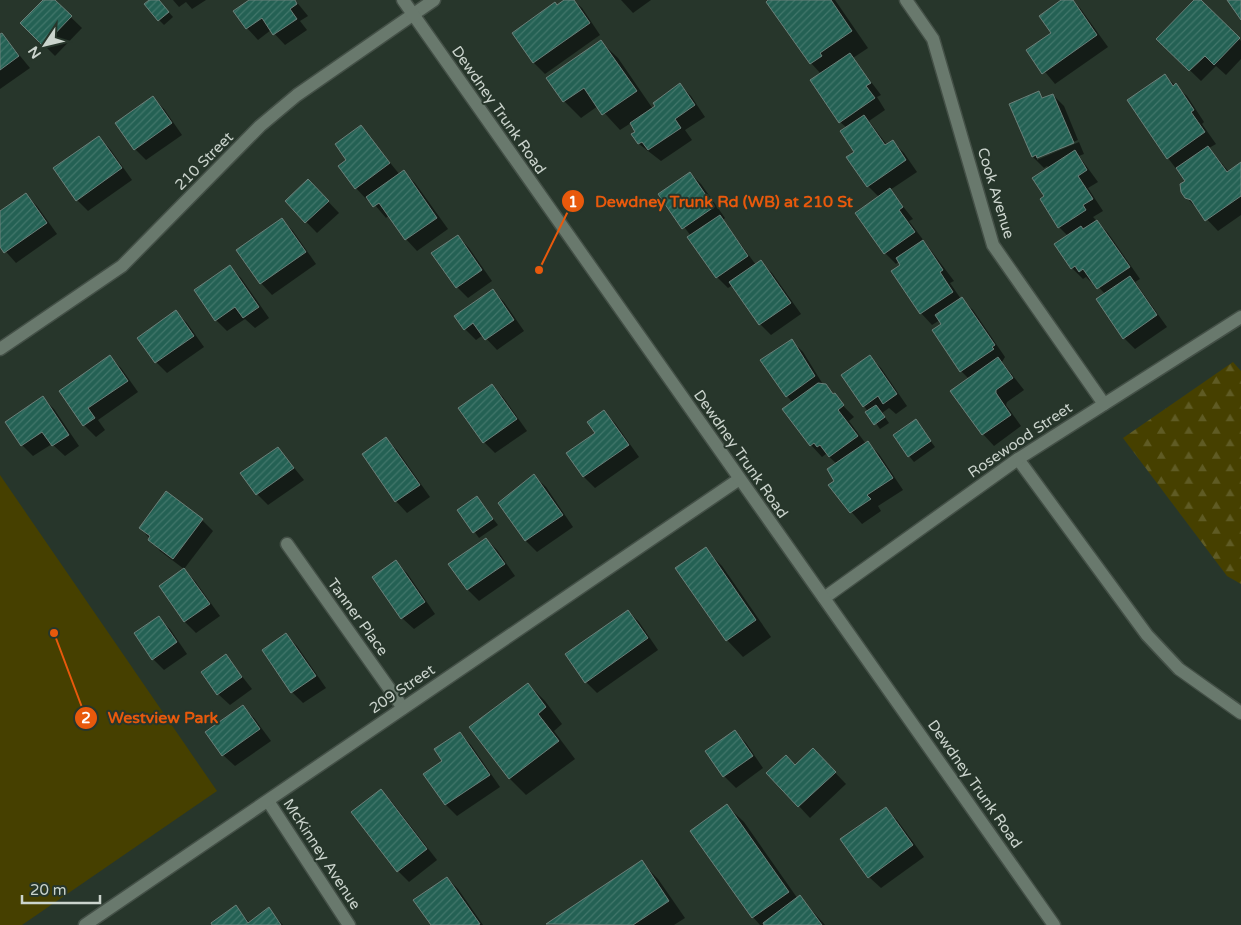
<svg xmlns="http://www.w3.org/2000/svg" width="1241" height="925" font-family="'Varela Round',sans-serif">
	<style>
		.forest { fill: url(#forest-firs) }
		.park { fill: #464000 }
		.shadow { fill: #0007 }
		.building { fill: url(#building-hatch); stroke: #6b807a }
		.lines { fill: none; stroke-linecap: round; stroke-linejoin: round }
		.minor-casing { stroke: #445047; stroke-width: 15 }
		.tertiary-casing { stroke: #445047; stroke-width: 15 }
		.secondary-casing { stroke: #445047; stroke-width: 15 }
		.minor { stroke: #69796d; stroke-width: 12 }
		.tertiary { stroke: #69796d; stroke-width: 12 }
		.secondary { stroke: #69796d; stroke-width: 12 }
		.labels { text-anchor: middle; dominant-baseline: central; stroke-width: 4; stroke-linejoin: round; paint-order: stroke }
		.street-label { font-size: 15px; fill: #cbd4cd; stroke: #27362b }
		.leader { fill: none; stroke: #e8590c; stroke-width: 2 }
		.callout-dot { fill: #e8590c; stroke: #27362b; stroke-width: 2 }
		.mark-label { font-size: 15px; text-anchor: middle; font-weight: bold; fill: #fff }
		.callout-label { font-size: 16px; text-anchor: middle; font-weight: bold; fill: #e8590c; stroke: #27362b; stroke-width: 4; stroke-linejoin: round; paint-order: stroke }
	</style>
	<defs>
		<pattern id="forest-firs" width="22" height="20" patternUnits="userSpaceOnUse" patternTransform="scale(1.25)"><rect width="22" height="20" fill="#464000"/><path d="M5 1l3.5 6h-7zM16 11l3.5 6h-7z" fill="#5f5b24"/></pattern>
		<pattern id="building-hatch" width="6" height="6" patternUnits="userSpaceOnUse" patternTransform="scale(1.25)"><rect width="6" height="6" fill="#246154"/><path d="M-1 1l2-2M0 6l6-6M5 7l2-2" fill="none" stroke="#42776b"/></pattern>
	</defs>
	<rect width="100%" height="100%" fill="#27362b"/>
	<path class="forest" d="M1233 362 1241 371V584L1227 576 1123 438Z"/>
	<path class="park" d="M0 475 217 791 22 925H0Z"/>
	<g class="shadow">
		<path d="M45 0H53L82 28 55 56 22 23Z"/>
		<path d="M151 0H158L173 17 164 25 159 20Z"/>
		<path d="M173 0H206L192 9 186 2 179 7Z"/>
		<path d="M251 0H295L308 16 300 21 307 30 285 45 271 30 258 40 247 28Z"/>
		<path d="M566 0H573L582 8 600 35 545 74 534 63 513 33Z"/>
		<path d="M621 0H651L633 13Z"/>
		<path d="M771 0H835L868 48 853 58 881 95 877 97 885 110 869 121 887 145 892 141 904 153 917 172 890 190 913 219 909 221 954 281 950 283 961 299 973 310 1005 357 1002 362 1024 390 1007 402 1006 405 1021 426 994 446 983 434 969 379 961 371 943 324 940 320 932 325 921 313 892 272 902 265 899 261 896 264 885 253 879 197 868 186 847 128 840 122 821 74 811 63Z"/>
		<path d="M1064 0H1072L1080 8 1108 47 1055 84 1028 51 1053 33Z"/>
		<path d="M1195 0H1199L1241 41V59L1226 75 1216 66 1201 81 1169 50Z"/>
		<path d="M2 34 30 68 0 89V36Z"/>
		<path d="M601 42 618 58 653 109 680 85 691 96 705 117 685 130 692 140 661 161 639 144 633 135 637 132 631 123 620 130 598 106 581 118 564 101Z"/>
		<path d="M1165 76 1187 96 1204 122 1202 124 1216 144 1209 148 1229 172 1241 163V215L1218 231 1186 197V182L1168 158Z"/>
		<path d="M1039 93 1044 99 1053 95 1064 106 1078 140 1037 157V160L1079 142 1084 154 1079 156 1098 182 1088 188 1103 211 1093 217 1108 233 1140 279 1135 282 1167 327 1135 349 1124 338 1105 294 1093 281 1091 282 1086 277 1083 279 1072 268 1068 236 1059 227 1046 196 1049 168 1047 166 1044 168 1033 157Z"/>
		<path d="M153 98 164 109 182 135 146 160 135 149Z"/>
		<path d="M361 127 400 175 404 172 415 183 448 229 417 251 406 239 389 215 386 218 369 198 367 200 356 188 348 160Z"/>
		<path d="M99 137 110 149 132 180 88 211 77 200Z"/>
		<path d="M690 173 701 184 725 218 723 220 756 265 761 262 772 273 801 314 771 335 760 324 733 285 728 288 717 277 691 236 659 194Z"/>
		<path d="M319 192 339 213 317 233 286 201Z"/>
		<path d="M26 195 37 206 57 234 16 263 0 245V213Z"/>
		<path d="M282 220 293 231 316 264 272 295 261 283Z"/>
		<path d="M458 236 469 248 492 281 468 298 457 287Z"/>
		<path d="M230 267 241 278 269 318 255 328 245 319 227 331 216 320Z"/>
		<path d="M493 291 504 302 524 331 497 350 483 335 476 340 465 329Z"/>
		<path d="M176 312 187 323 204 347 167 373 156 362Z"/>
		<path d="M791 340 803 352 824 386 854 417 849 421 866 444 868 443 879 454 903 490 878 506 881 511 862 524 829 486 836 481 837 464 826 454 822 457 811 445 793 403 787 396Z"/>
		<path d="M110 357 121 368 138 392 98 420 105 430 96 437 84 425 60 391Z"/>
		<path d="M870 357 881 368 907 406 896 414 889 408 882 413 889 423 880 429 864 406Z"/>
		<path d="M492 386 503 397 527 431 495 453 484 442Z"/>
		<path d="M43 398 54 409 79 446 65 456 52 444 33 456 22 445 7 422Z"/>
		<path d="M604 412 615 423 639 457 595 488 584 477 568 453 597 433Z"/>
		<path d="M916 421 935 447 914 462 909 456Z"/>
		<path d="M386 439 397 450 430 497 407 513 396 501 363 455Z"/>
		<path d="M278 448 304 480 268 505 257 494Z"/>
		<path d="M534 476 546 487 573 527 537 552 526 541 500 504Z"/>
		<path d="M477 498 498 525 479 538 459 510Z"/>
		<path d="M202 520 213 531 184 569 160 551 140 527Z"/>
		<path d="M486 539 497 550 515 576 479 601 468 590 450 565Z"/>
		<path d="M705 549 722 566 771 637 743 657 727 640Z"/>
		<path d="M395 562 407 573 435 614 414 629 402 618Z"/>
		<path d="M184 570 195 581 220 616 196 633 185 622 160 587Z"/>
		<path d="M628 611 639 622 658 650 597 693 586 682Z"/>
		<path d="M159 618 170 629 187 654 164 670 153 659Z"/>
		<path d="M286 635 297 646 326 688 303 703 292 692Z"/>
		<path d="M226 656 252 689 230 705 218 694Z"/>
		<path d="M528 684 545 701 562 724 554 731 575 759 526 795 509 778Z"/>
		<path d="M243 707 254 718 271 741 235 766 223 755 207 732Z"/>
		<path d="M735 732 746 743 763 768 736 788 724 776 707 752Z"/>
		<path d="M460 733 471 745 500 787 457 816 446 805 444 762Z"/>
		<path d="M824 761 846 784 810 818 768 773Z"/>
		<path d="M381 791 392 802 437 860 409 882 398 871Z"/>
		<path d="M727 806 744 822 798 899 800 897 825 925H760L753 917Z"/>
		<path d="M885 808 897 820 924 857 881 888 869 877 842 840Z"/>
		<path d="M641 862 658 879 685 918 674 925H548Z"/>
		<path d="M447 878 458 889 483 925H432Z"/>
		<path d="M235 907 250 923 268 909 283 925H214Z"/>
	</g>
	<g class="building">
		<path d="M43 0H55L72 16 43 46 20 23Z"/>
		<path d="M149 0H159L169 12 158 21 144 4Z"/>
		<path d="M249 0H295L297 4 290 9 297 19 273 35 262 18 246 29 233 11Z"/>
		<path d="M564 0H574L590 23 533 63 512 33 555 2 557 5Z"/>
		<path d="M768 0H831L852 31 820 53 822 56 810 64 766 2Z"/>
		<path d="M1061 0H1073L1097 35 1042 74 1026 50 1051 33 1039 16Z"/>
		<path d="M1194 0H1201L1240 38 1214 65 1205 56 1189 71 1156 39Z"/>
		<path d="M1227 0H1241V20Z"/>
		<path d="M2 33 19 56 0 70V34Z"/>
		<path d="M601 40 637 91 602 115 584 88 563 102 546 78Z"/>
		<path d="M850 53 871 83 866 86 875 98 839 123 810 80Z"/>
		<path d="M1165 74 1173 86 1176 83 1194 110 1191 112 1205 132 1167 159 1127 100Z"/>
		<path d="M680 83 695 105 675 119 681 128 648 150 642 142 638 144 631 134 635 132 630 123 655 106 653 103Z"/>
		<path d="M1039 91 1042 98 1053 94 1074 143 1037 158 1036 155 1032 157 1009 104Z"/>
		<path d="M153 96 172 123 134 150 115 123Z"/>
		<path d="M864 115 885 145 893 140 906 160 867 187 846 157 854 152 840 131Z"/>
		<path d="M361 125 390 163 355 189 338 166 346 160 335 144Z"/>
		<path d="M99 136 122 168 76 201 53 168Z"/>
		<path d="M1208 146 1227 172 1241 162V196L1205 221 1191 200 1185 198 1181 192 1180 184 1185 181 1176 168Z"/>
		<path d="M1075 150 1087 170 1078 176 1093 199 1083 205 1086 210 1058 228 1040 199 1044 196 1032 178Z"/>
		<path d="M404 170 437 218 405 240 379 203 373 207 366 197Z"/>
		<path d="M690 172 714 207 682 229 658 194Z"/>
		<path d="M308 179 329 201 305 223 285 201Z"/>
		<path d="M890 188 903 207 899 210 915 232 884 254 855 213Z"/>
		<path d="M26 193 47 223 4 253 0 247V211Z"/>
		<path d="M720 215 748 256 716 278 687 237Z"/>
		<path d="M282 218 306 252 260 284 236 250Z"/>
		<path d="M1097 220 1130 267 1097 289 1083 269 1079 272 1075 266 1071 269 1054 244 1081 226 1083 229Z"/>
		<path d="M458 235 482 270 456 288 431 253Z"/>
		<path d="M923 240 943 270 940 272 953 292 920 314 891 271 900 265 896 258Z"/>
		<path d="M761 260 791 303 759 325 729 282Z"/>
		<path d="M230 265 259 307 243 318 235 307 215 321 194 290Z"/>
		<path d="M1130 276 1157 315 1123 339 1096 299Z"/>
		<path d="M493 289 514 320 485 340 473 323 464 330 454 316Z"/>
		<path d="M962 297 995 345 992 347 994 349 960 372 932 330 941 324 935 315Z"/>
		<path d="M176 310 194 336 155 363 137 338Z"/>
		<path d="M792 339 815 376 786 397 760 360Z"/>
		<path d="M110 355 128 381 88 408 95 418 83 426 59 391Z"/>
		<path d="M870 355 897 394 883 404 878 396 863 407 841 375Z"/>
		<path d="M998 357 1013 378 996 390V393L1011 415 982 435 950 391Z"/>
		<path d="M818 383 826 384 833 394 835 393 844 405 838 410 858 436 829 457 820 445 817 447 814 443 810 446 782 409Z"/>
		<path d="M492 384 517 419 483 443 458 408Z"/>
		<path d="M43 396 69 435 52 446 42 432 21 446 5 422Z"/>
		<path d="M876 405 885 417 874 425 865 412Z"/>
		<path d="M604 410 629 445 583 477 566 453 595 433 587 422Z"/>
		<path d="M916 419 931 441 908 457 893 435Z"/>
		<path d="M386 437 420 485 395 502 362 454Z"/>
		<path d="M868 441 893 478 867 495 871 499 850 513 828 485 834 481 827 469Z"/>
		<path d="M278 447 294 468 256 495 240 473Z"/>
		<path d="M534 474 563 515 525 541 498 503Z"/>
		<path d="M166 491 203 519 173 559 148 540 150 536 139 528Z"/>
		<path d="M477 496 493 519 473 533 457 510Z"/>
		<path d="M486 538 505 564 467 590 448 564Z"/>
		<path d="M706 547 756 620 726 641 675 568Z"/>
		<path d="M396 560 425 602 401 619 372 577Z"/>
		<path d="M184 568 210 604 184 622 159 586Z"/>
		<path d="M628 610 648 638 585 683 565 654Z"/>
		<path d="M159 616 177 642 152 660 134 633Z"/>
		<path d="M286 633 316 676 291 693 262 650Z"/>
		<path d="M226 654 242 677 217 695 201 672Z"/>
		<path d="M528 683 546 707 538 714 559 741 509 779 469 727Z"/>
		<path d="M243 705 260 729 222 756 205 732Z"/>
		<path d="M735 730 753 756 723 777 705 751Z"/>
		<path d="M460 732 490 775 445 805 423 774 442 761 434 749Z"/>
		<path d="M813 748 836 772 798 807 766 773 786 755 795 765Z"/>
		<path d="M381 789 427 849 397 872 351 812Z"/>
		<path d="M727 804 789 892 752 918 690 831Z"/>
		<path d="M886 807 913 845 868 878 840 839Z"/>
		<path d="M642 860 669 901 633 925 546 924Z"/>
		<path d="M447 877 480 924 478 925H431L413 900Z"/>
		<path d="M800 895 822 925H764L763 923Z"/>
		<path d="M236 905 248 923 269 907 281 925H212L211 923Z"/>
	</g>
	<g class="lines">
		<g class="minor-casing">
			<g id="minor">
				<path d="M906 0 933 39 993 245 1104 404"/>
				<path d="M1018 459 1147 635 1179 669 1241 713"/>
				<path d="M287 544 403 708"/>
				<path d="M824 598 1018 459 1241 317"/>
				<path d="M268 801 349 925"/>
				<path d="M85 925 738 480"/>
			</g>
		</g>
		<g class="tertiary-casing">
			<path id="tertiary" d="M0 349 122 266 260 126 297 95 434 0"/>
		</g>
		<g class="secondary-casing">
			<path id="secondary" d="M403 0 1054 925"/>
		</g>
		<use href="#minor" class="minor"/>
		<use href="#tertiary" class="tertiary"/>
		<use href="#secondary" class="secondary"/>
	</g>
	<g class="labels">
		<g class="street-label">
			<text transform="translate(499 110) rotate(55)">Dewdney Trunk Road</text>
			<text transform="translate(204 161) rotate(-45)">210 Street</text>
			<text transform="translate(996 193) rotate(73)">Cook Avenue</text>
			<text transform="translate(1020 440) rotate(-34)">Rosewood Street</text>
			<text transform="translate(741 454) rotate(55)">Dewdney Trunk Road</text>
			<text transform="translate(358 617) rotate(54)">Tanner Place</text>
			<text transform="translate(402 689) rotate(-34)">209 Street</text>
			<text transform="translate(975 784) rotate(55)">Dewdney Trunk Road</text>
			<text transform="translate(322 854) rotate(57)">McKinney Avenue</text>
		</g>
	</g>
	<path class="leader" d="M539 270L573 201M54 633L86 718"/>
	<g class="callout-dot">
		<circle cx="539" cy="270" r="5"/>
		<circle cx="54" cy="633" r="5"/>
		<circle cx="573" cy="201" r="12"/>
		<circle cx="86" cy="718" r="12"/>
	</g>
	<g class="mark-label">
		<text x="573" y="207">1</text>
		<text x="86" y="723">2</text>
	</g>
	<g class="callout-label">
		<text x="724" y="207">Dewdney Trunk Rd (WB) at 210 St</text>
		<text x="163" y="723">Westview Park</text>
	</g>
	<g transform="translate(45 45) rotate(235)" stroke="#27362b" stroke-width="4" paint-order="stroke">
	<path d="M0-4L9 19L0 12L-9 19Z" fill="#cbd4cd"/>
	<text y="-8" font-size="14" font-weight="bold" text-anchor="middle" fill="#cbd4cd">N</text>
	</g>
	<path d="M22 895v8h78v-8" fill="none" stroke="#cbd4cd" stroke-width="2.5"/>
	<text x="30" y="895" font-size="15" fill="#cbd4cd" stroke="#27362b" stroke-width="4" paint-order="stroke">20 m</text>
</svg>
